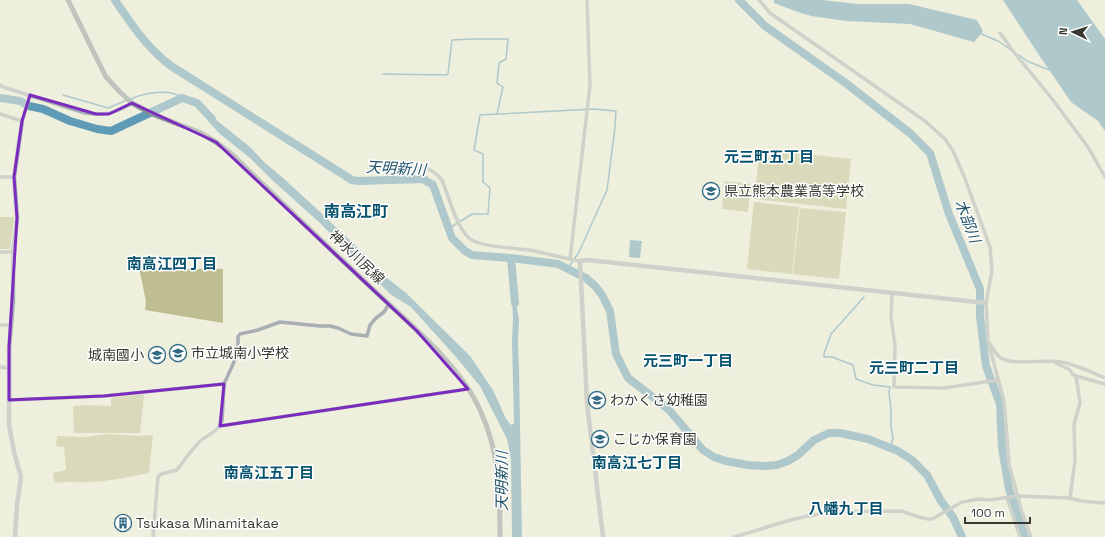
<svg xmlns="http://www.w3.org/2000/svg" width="1105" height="537" font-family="'Space Grotesk','Noto Sans JP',sans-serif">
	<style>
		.green { fill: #bfbe92 }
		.water { fill: #5f9ab6 }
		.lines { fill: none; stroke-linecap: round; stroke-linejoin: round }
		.stream { stroke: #5f9ab6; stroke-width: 1.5 }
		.river { stroke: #5f9ab6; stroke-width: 8 }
		.minor { stroke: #a8afb3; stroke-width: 3.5 }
		.tertiary { stroke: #a8afb3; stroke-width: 4.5 }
		.secondary { stroke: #869197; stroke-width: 5 }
		.marked { fill: none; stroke: #7b2cbf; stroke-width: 3; stroke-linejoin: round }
		.labels { text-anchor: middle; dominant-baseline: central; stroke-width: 3; stroke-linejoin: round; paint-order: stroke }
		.poi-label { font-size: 14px; fill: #393933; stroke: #fff; text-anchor: start }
		.street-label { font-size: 14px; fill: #393933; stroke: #fff }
		.neighbourhood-label { font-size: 15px; font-weight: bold; fill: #07536f; stroke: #fff }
		.water-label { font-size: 15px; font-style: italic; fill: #215167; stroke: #fff }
		.quarter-label { font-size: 16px; font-weight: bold; fill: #07536f; stroke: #fff }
	</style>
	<rect width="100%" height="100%" fill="#efefdd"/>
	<g class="green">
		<path d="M760 149 851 159 846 209 754 199Z"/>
		<path d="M725 181 751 184 748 212 722 209Z"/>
		<path d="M754 202 799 207 792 274 747 269Z"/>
		<path d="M800 208 846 212 839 279 793 274Z"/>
		<path d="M0 217H14L10 249H0Z"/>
		<path d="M139 268 223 269V323L145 310 146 301Z"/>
		<path d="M144 394 140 433H74L73 406 84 405 111 406V398Z"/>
		<path d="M107 434 140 436 153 435 149 473C129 477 110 481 90 482 78 483 67 481 55 483L53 473 66 470 64 447 56 446 57 436 83 437Z"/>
	</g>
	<g class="water">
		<path d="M774 0H822L857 4H909L977 20 983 31 974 42 910 24 846 21 811 16 795 11 774 3Z"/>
		<path d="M1003 0H1077L1105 39V131L1098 121 1071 102 1037 52Z"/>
		<path d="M205 111 250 147 264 162 283 178 319 211 363 253 372 266 406 293 470 356 493 390 506 419 511 425 514 423 512 340 513 319 511 270 519 320 518 345 519 368 522 537H512L511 459 507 439 480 386 456 357 411 307 390 294 320 223 271 179 250 158 220 134 207 120Z"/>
		<path d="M630 240 642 241 640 258 629 257Z"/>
	</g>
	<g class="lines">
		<g class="stream">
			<path d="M979 33 998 41 1011 50"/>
			<path d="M1019 55 1027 61 1049 70"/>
			<path d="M383 74 446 75 448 74 452 40 471 39H508L506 59 499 63 497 83 503 87 497 114"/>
			<path d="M63 95 108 108 127 100"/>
			<path d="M131 99C143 93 171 88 182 98"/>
			<path d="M448 229 472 214H488L490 188 483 182V154L474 150 480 115 594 109 616 111 615 127 607 190 579 252 568 268 567 267"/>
			<path d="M864 297 831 334 824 354V357H832L853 365 856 379 873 385 890 387 889 392 891 410V427L893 438 890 448"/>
		</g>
		<g class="river">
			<path d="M115 0C132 25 147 48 171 66L352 180 358 181 423 179 433 185 452 238 465 251 472 255 511 258 558 264 586 278 595 286 602 295 610 311 616 354 628 378 662 404 670 411 703 450 714 457 726 461 748 465 765 466 777 465 788 461 798 455 814 440 829 433H840L868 439 898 451 912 460 927 475 941 501 953 517 962 537"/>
			<path d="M739 0 765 26 847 84 911 134 930 153 949 214 980 289V316L986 366 1000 404 1002 448 1009 489 1025 537"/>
			<path d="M0 98 20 101 29 106 43 109 70 121 97 129 111 131 182 98 197 103 212 119"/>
			<path d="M511 258 515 303"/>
		</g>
		<g class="minor">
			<path d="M759 0 770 13 925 121 945 139 953 151 964 176 990 247 992 271 986 303 988 341 1004 401 1009 464 1021 509 1031 537"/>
			<path d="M1000 33 1013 51 1053 100 1088 147 1105 177"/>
			<path d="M0 85 3 87 85 113C105 116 115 113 132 103"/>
			<path d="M0 114 22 121 30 95"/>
			<path d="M406 167C422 167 431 166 442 180 449 197 456 226 469 238 479 247 515 248 529 250 546 253 562 258 580 261"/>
			<path d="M0 177H14"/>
			<path d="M0 252H13"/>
			<path d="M570 259 590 85 587 0"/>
			<path d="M892 294 891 318 895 345 894 387 944 388 998 380"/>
			<path d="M0 325H11"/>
			<path d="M990 344C993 348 996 355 1001 358 1015 366 1045 359 1062 362 1077 365 1091 372 1105 378"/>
			<path d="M1056 363 1070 370 1072 374 1076 376 1105 384"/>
			<path d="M0 367 9 368"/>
			<path d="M9 400 104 396 224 384"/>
			<path d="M220 426 468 389"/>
			<path d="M1007 498 1020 537"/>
			<path d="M1070 498 1075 460 1074 424 1080 403 1076 376"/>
			<path d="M153 537 158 477 161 474 177 470C184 460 191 451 199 442 207 435 219 431 222 421L224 384 238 353V337L240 334 258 330 280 322 320 326H330L338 328 351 334 367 336 370 325 376 318 384 312 389 304"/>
			<path d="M734 537C761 530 787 519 814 515 842 510 872 512 900 511 911 513 921 520 932 519L962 502 979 499 990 500 1016 496 1044 497 1070 498 1081 501 1105 503"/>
		</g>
		<g class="tertiary">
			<path d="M15 537 17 505 21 477 14 452 9 425V347L13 302V252L17 218 14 177 22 121"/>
			<path d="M603 537 587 403 580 261 588 260 986 303"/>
		</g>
		<path class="secondary" d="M68 0 98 61 106 77 120 92 132 103 152 114 199 132 216 142 233 155C280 201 327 246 375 291 411 325 460 365 480 410 500 454 500 490 500 537"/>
	</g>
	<path d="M0 0H1105V537H0ZM30 95 96 114H109L132 103 216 142 416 330 468 389 220 426 224 384 104 396 9 400V347L17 218 14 177 22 121Z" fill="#efefdd" fill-opacity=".55" fill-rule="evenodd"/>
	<path class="marked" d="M30 95 96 114H109L132 103 216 142 416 330 468 389 220 426 224 384 104 396 9 400V347L17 218 14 177 22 121Z"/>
	<defs>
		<g id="school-ring" transform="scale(0.9)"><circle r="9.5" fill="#fff" stroke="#326a84" stroke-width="1.5"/><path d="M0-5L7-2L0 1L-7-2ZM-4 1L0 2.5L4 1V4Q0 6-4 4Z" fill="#326a84"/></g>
		<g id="building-ring" transform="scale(0.9)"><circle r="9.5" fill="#fff" stroke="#326a84" stroke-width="1.5"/><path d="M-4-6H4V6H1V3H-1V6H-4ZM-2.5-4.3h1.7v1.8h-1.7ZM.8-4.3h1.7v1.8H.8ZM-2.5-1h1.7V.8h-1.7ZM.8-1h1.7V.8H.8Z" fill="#326a84"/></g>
	</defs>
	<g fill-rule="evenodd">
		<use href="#school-ring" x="711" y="191"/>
		<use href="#school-ring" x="178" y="353"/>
		<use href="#school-ring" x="157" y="355"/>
		<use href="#school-ring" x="597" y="400"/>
		<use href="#school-ring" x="600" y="439"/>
		<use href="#building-ring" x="123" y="523"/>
	</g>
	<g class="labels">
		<g class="poi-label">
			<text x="724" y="191">県立熊本農業高等学校</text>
			<text x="191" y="353">市立城南小学校</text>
			<text x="144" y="355" text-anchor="end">城南國小</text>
			<text x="610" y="400">わかくさ幼稚園</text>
			<text x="613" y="439">こじか保育園</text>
			<text x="136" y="523">Tsukasa Minamitakae</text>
		</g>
		<g class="street-label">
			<text transform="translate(357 257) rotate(44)">神水川尻線</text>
		</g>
		<g class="neighbourhood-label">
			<text x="769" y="156">元三町五丁目</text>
			<text x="172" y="263">南高江四丁目</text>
			<text x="688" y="360">元三町一丁目</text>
			<text x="914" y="367">元三町二丁目</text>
			<text x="637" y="462">南高江七丁目</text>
			<text x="269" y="472">南高江五丁目</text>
			<text x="846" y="508">八幡九丁目</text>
		</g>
		<g class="water-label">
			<text transform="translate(396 168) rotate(3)">天明新川</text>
			<text transform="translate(968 221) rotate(69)">木部川</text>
			<text transform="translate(501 481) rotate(-90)">天明新川</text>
		</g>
		<g class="quarter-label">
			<text x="356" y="211">南高江町</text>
		</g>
	</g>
	<g transform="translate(1073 32) rotate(274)" stroke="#ffffff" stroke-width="3" paint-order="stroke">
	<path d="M0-3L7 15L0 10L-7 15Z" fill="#393933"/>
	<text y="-6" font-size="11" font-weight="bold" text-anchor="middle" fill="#393933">N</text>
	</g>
	<path d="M965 517v6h65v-6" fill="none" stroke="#393933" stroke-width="2"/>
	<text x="971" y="517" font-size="12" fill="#393933" stroke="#ffffff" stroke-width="3" paint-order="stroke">100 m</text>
</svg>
